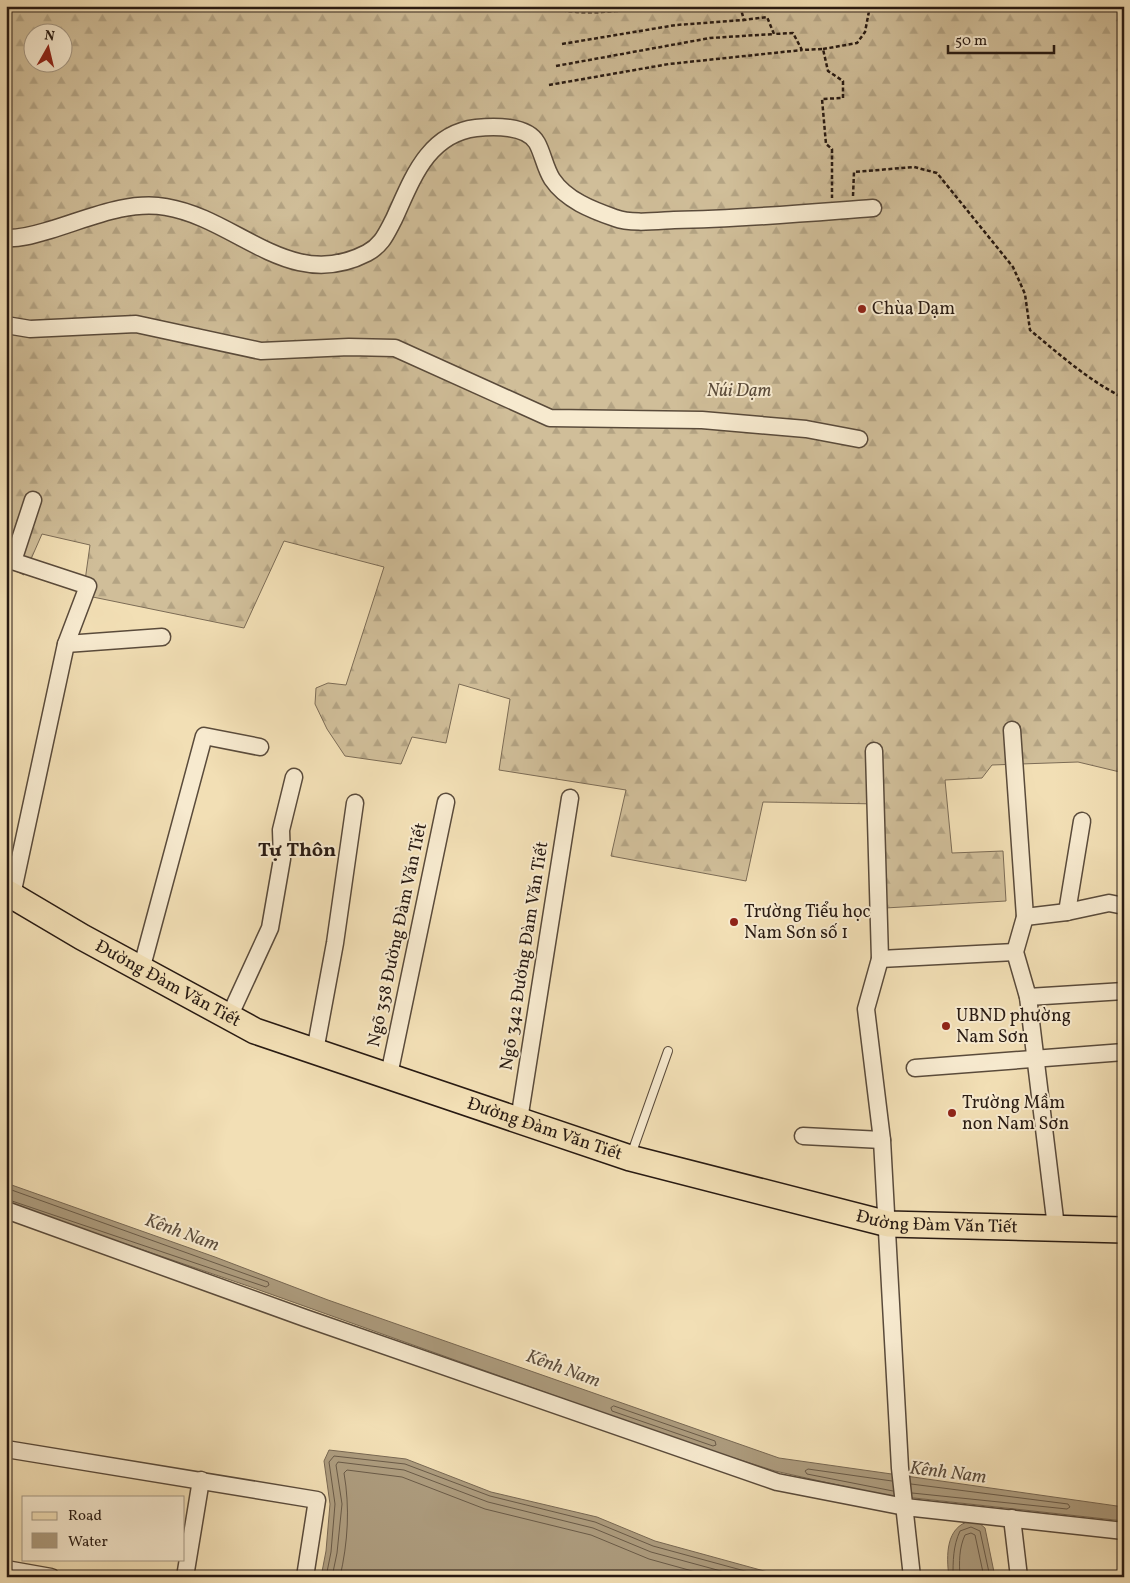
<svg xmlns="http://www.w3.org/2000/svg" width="1130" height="1583" font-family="Vollkorn,serif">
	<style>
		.forest { fill: url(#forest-firs); stroke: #7c6c56; fill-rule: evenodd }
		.water { fill: #ad9c7e; stroke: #786853 }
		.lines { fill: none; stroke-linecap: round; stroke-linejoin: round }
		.shore { stroke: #6a5b48; stroke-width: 1 }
		.service-casing { stroke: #5a4b3b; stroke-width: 10 }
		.minor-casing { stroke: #5a4b3b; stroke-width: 19 }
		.primary-casing { stroke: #281a12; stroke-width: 28 }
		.path { stroke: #281a12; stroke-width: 2.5; stroke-dasharray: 4 2.5; stroke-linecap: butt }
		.service { stroke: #f7eacf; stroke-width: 8 }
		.minor { stroke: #f7eacf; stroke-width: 16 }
		.primary { stroke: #f2dfb5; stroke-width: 25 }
		.poi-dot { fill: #8f2418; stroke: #f7eacf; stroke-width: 2 }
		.labels { text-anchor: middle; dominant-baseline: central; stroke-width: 4; stroke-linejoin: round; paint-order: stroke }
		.poi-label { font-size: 18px; fill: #281a12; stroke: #f7eacf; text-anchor: start }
		.park-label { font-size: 18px; font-style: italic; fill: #5a4b3a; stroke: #f7eacf }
		.street-label { font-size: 18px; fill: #281a12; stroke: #f7eacf }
		.water-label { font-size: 19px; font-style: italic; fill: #5d4e3d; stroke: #f7eacf }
		.quarter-label { font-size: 20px; font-weight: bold; fill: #281a12; stroke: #f7eacf }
	</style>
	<defs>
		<pattern id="forest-firs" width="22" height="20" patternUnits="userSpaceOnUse" patternTransform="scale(1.25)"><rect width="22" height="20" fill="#d0be99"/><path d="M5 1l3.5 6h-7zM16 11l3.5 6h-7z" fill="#b3a383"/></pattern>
	</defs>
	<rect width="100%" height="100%" fill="#f2dfb5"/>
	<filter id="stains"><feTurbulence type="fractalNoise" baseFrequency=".004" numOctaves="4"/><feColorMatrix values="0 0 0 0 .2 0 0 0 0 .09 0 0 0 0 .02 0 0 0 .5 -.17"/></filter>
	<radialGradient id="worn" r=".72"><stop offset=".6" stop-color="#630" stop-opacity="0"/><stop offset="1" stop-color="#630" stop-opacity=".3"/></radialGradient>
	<path class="forest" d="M6 6H1124V773L1078 762 992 765 982 778 945 780 952 853 1003 851 1006 901 885 908 880 804 763 802 746 881 611 856 626 790 499 770 510 699 459 684 446 743 412 737 401 764 345 756 327 729 315 704 316 688 328 683 346 685 384 567 284 541 244 628 83 595 90 545 42 534 24 575 6 566ZM32 32H62V62H32Z"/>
	<g class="water">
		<path d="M6 1183 215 1257 328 1300 779 1458 1124 1507V1521L878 1494 775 1471 690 1444 248 1286 6 1203Z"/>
		<path d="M329 1450 406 1459 491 1492 597 1517 655 1541 786 1577H321L326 1551 330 1504 324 1461Z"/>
		<path d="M970 1521 979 1523 985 1528 995 1577H949C946 1555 946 1527 970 1521Z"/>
	</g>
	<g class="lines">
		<g class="shore">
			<path d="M6 1188 268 1282 269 1285 266 1287 6 1199"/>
			<path d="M614 1406 715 1441 716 1445 713 1446 612 1411 611 1408Z"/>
			<path d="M892 1481 808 1469 805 1471 807 1474 893 1491"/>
			<path d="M911 1484 1068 1504 1070 1507 1067 1509 912 1493"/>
			<path d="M326 1577 331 1552 335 1504 329 1462 334 1456 405 1464 490 1496 595 1522 653 1546 767 1577"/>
			<path d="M332 1577 337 1553 342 1504 336 1465 338 1462 404 1470 488 1502 593 1528 651 1552 743 1577"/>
			<path d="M340 1577C348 1542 350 1508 344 1473L347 1470 402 1477 485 1509 591 1535 649 1559 714 1577"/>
			<path d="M953 1577C953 1561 953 1546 960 1531L971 1527 980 1531 990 1577"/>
			<path d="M960 1577C959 1562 959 1548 965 1535L971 1533 975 1535 984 1577"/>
		</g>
		<g class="service-casing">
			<path id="service" d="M631 1155 668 1051"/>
		</g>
		<g class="minor-casing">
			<g id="minor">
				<path d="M6 238C21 239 36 234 50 230 87 219 128 200 166 207 238 219 290 293 367 253 382 245 386 234 394 219 412 180 427 134 476 128 493 126 527 125 537 143 543 154 545 168 552 179 566 200 592 210 615 218 631 224 656 221 674 220 741 219 807 213 873 208"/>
				<path d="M6 325 30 329 136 324 261 351 349 347 395 348 550 418 702 420 806 429 859 439"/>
				<path d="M6 559 88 586 66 644 12 895"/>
				<path d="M13 561 33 500"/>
				<path d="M66 644 162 637"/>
				<path d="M1012 730 1025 917 1015 952 1028 997 1056 1227"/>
				<path d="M874 751 880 959 866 1009 882 1140 900 1468 912 1577"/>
				<path d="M1067 912 1082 821"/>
				<path d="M1025 917 1067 912 1109 903 1124 906"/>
				<path d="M880 959 1015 952"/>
				<path d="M141 970 204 736 260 747"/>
				<path d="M1028 997 1124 991"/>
				<path d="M229 1017 270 928 282 859 281 830 294 777"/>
				<path d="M315 1051 335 943 355 803"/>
				<path d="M915 1068 1124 1052"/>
				<path d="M389 1075 446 802"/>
				<path d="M519 1120 570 798"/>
				<path d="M803 1136 882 1140"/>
				<path d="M6 1210 305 1318 777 1482 905 1507 1124 1531"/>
				<path d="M6 1449 317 1500 305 1577"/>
				<path d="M1012 1518 1019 1577"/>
				<path d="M6 1569 51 1577"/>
				<path d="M185 1577 201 1480"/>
			</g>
		</g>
		<g class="primary-casing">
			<g id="primary">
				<path id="s1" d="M6 892 82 937 255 1031 630 1158 888 1224 1124 1230"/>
			</g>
		</g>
		<g class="path">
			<path d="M543 6C582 18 623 10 662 6"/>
			<path d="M740 6 744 20 767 17 774 34 793 33 802 50 823 49 828 71 843 81V98L822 99 826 144 832 149V198"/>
			<path d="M562 44 676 25 744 20"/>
			<path d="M823 49 857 43 865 32 870 6"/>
			<path d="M556 66 710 38 774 34"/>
			<path d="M549 85 669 64 802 50"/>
			<path d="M853 196 854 172 914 167 937 173 1013 267 1025 294 1030 330C1059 354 1089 381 1124 398"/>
		</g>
		<use href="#service" class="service"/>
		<use href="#minor" class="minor"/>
		<use href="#primary" class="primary"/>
	</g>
	<g class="poi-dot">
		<circle cx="862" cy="309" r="5"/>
		<circle cx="734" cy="922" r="5"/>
		<circle cx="946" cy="1026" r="5"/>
		<circle cx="952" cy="1113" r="5"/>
	</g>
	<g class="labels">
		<g class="poi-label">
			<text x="872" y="309">Chùa Dạm</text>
			<text x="744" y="912">Trường Tiểu học<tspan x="744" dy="21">Nam Sơn số 1</tspan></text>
			<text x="956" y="1016">UBND phường<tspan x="956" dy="21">Nam Sơn</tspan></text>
			<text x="962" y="1103">Trường Mầm<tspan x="962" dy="21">non Nam Sơn</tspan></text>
		</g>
		<g class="park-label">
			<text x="739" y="391">Núi Dạm</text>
		</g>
		<g class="street-label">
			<text transform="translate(398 935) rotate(-78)">Ngõ 358 Đường Đàm Văn Tiết</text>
			<text transform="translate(525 956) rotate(-81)">Ngõ 342 Đường Đàm Văn Tiết</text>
			<text stroke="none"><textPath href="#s1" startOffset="186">Đường Đàm Văn Tiết</textPath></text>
			<text stroke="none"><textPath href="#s1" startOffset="591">Đường Đàm Văn Tiết</textPath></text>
			<text stroke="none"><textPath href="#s1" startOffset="996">Đường Đàm Văn Tiết</textPath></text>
		</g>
		<g class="water-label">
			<text transform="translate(182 1233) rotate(20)">Kênh Nam</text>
			<text transform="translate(563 1369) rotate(20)">Kênh Nam</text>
			<text transform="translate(948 1473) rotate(7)">Kênh Nam</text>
		</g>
		<g class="quarter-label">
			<text x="297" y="851">Tự Thôn</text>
		</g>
	</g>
	<rect width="1130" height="1583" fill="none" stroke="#f2dfb5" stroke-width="25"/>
	<rect x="8" y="8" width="1115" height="1568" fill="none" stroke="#281a12" stroke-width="2.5"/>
	<rect x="12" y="12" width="1105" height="1558" fill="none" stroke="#281a12"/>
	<rect x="22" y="1496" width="162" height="65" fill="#f7eacf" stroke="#a49783"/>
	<rect x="32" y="1512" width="25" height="8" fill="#f2dfb5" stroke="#a49783"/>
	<text x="68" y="1520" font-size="15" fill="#281a12">Road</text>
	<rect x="32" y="1533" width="25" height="15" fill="#ad9c7e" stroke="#a49783"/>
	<text x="68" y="1546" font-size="15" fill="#281a12">Water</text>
	<g transform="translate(48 48) rotate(8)"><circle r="24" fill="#f7eacf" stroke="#a49783"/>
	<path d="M0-4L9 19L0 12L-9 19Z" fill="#8f2418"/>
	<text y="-8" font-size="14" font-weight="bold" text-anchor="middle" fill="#281a12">N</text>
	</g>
	<path d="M948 45v8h106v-8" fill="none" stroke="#281a12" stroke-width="2.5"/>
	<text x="955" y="45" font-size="15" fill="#281a12" stroke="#f7eacf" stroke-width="4" paint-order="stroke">50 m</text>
	<rect width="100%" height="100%" filter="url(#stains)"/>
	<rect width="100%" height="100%" fill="url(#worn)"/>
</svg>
